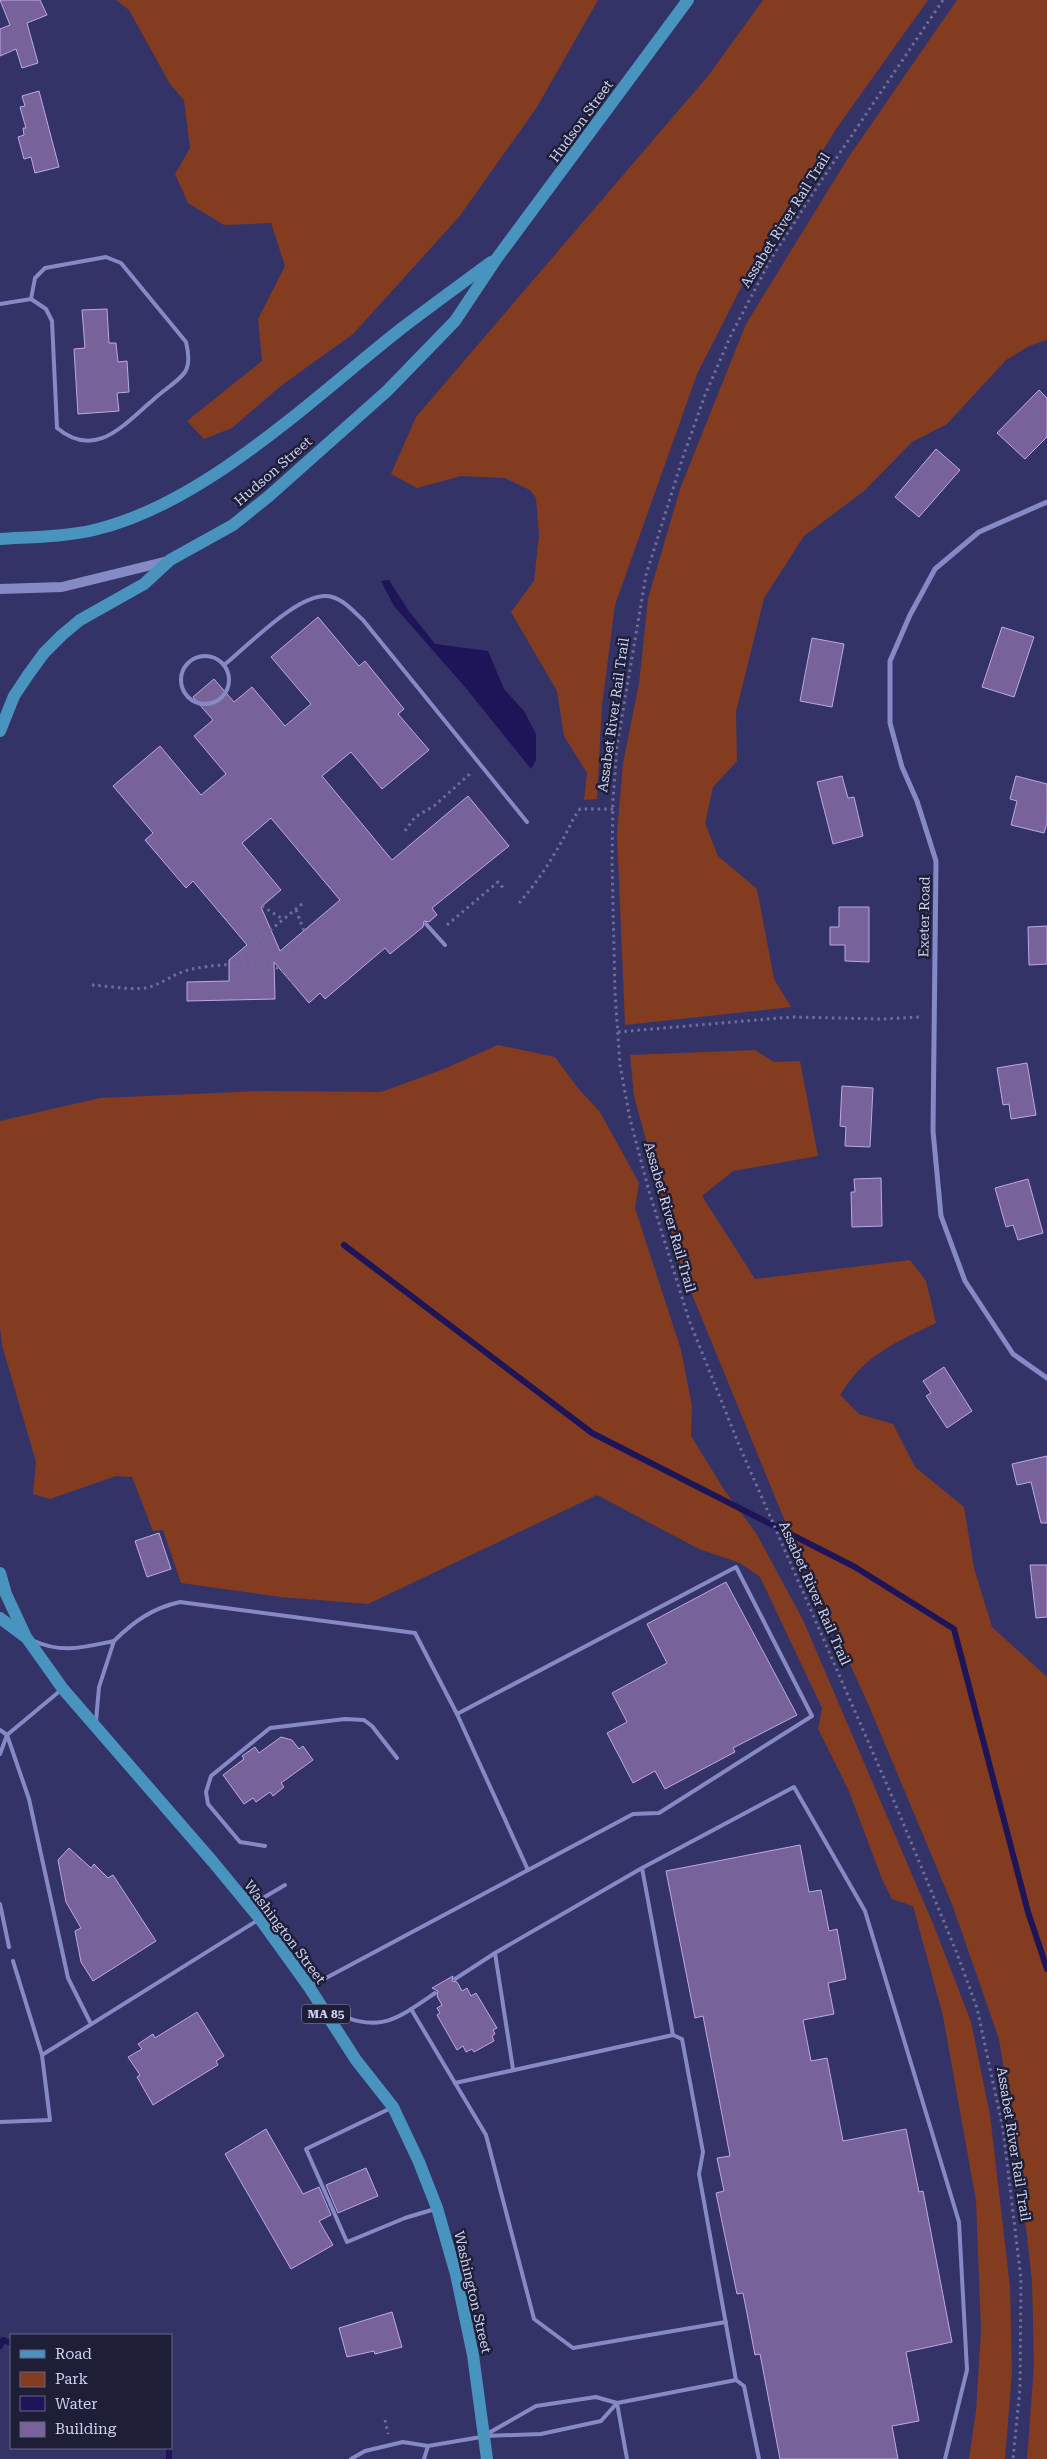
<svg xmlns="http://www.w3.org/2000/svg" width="1047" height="2459" font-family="'Roboto Serif',serif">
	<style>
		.green { fill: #833c20 }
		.water { fill: #1e1458 }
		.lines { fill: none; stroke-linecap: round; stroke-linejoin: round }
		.stream { stroke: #1e1458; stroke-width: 6 }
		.building { fill: #78629a; stroke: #bea7e5; fill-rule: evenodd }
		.path { stroke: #6e6e9c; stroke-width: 3; stroke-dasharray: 2.5 4; stroke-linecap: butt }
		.lane { stroke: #8589c5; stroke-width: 4 }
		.street { stroke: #8589c5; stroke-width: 5 }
		.secondary { stroke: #8589c5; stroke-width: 10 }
		.primary { stroke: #4994bf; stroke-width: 12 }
		.labels { text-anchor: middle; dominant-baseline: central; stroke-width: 5; stroke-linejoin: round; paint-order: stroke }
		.shield { fill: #1e1f37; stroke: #989bb9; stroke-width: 1 }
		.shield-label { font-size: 12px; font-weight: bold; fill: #cdd0f1 }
		.street-label { font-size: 14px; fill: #cdd0f1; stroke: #1e1f37 }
	</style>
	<rect width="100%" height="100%" fill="#343368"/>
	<g class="green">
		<path d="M116 0H598L537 107 459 217 353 334 282 385 232 428 204 439 187 421 262 361 258 319 285 266 271 223 224 225 188 203 175 174 190 148 184 100 170 84 129 10Z"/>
		<path d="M763 0H928L836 129 750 270 697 374 615 605 602 705 597 799 584 800 587 773 564 736 557 691 511 612 534 581 539 535 536 498 530 490 505 478 461 476 417 488 391 474 416 417 708 76Z"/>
		<path d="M957 0H1047V340L1029 346 1006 360 947 424 912 442 864 491 804 536 764 598 736 712 737 761 713 787 705 823 718 856 757 889 774 979 791 1007 625 1025 617 834 623 763 639 684 648 599 680 489 746 324 848 158Z"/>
		<path d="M498 1045 555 1057 577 1087 600 1112 639 1183 635 1208 681 1350 692 1406 691 1436 725 1491 756 1533 803 1620 934 1926 971 2022 990 2115 1010 2287 1012 2372 1005 2459H969L976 2411 981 2330 976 2201 943 2016 913 1906 892 1899 882 1879 848 1789 818 1729 822 1708 760 1577 740 1563 699 1549 597 1495 368 1604 281 1597 181 1583 163 1530 153 1531 132 1477 116 1476 50 1499 33 1494 36 1462 2 1345 0 1327V1121L100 1098 263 1091 381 1092 444 1069Z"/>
		<path d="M755 1050 774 1062 800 1061 818 1156 733 1171 702 1196 755 1279 910 1260 926 1281 936 1323C895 1343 865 1354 840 1395L859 1414 893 1424 915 1467 964 1507 974 1568 992 1627 1047 1677V2459H1027L1034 2365 1032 2281 1018 2156 999 2039 952 1904 869 1706 782 1514 680 1265 634 1096 630 1055Z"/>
	</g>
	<path class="water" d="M389 580 408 610 435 644 488 651 504 689 524 711 536 734V760L531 769 465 687 394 606 381 581Z"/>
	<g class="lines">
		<g class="stream">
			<path d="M344 1245 592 1433 855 1567 954 1629 1028 1912 1047 1969"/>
			<path d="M0 2346 3 2340 11 2343"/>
			<path d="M169 2459V2448"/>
		</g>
	</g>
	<g class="building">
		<path d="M0 0H40L47 15 27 23 38 63 22 68 16 49 0 56V29L10 25Z"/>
		<path d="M39 91 59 167 35 173 31 157 24 159 18 137 24 135 23 128H26L20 107 25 106 22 96Z"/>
		<path d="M107 309 109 343H116L118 362 127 361 129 392 117 393 119 411 78 414 74 349 85 348 82 310Z"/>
		<path d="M1039 390 1047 398V437L1025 459 997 433Z"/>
		<path d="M936 449 960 470 919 517 895 497Z"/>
		<path d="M318 617 359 666 365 661 404 709 398 714 429 750 382 789 351 752 322 776 392 860 468 796 509 846 432 908 437 915 429 922 424 921 423 927 390 954 385 948 325 999 320 993 309 1003 274 962 275 999 187 1001V982L229 981V960L247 945 193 881 186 888 145 840 153 833 113 786 160 746 201 795 226 774 194 736 213 720 193 697 214 679 234 702 252 687 285 726 311 704 271 657ZM271 818 340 900 280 951 261 907 281 890 242 843Z"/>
		<path d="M1002 627 1034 637 1014 697 982 687Z"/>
		<path d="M812 638 844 644 832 707 800 701Z"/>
		<path d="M842 776 848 798 854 797 863 836 833 844 817 782Z"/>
		<path d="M1016 776 1047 784V823L1044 833 1011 825 1017 801 1010 799Z"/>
		<path d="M839 907H869V962L845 961V945H830V927H839Z"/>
		<path d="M1047 926V964L1029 965 1028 927Z"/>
		<path d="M1027 1063 1036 1115 1011 1119 1009 1104 1003 1105 997 1068Z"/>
		<path d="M842 1086 873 1088 870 1147 845 1146 846 1127 840 1126Z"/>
		<path d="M881 1178 882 1226 852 1227 851 1192H855L854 1179Z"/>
		<path d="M1028 1179 1043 1233 1018 1240 1013 1225 1006 1227 995 1188Z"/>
		<path d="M944 1367 972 1411 947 1428 926 1396 931 1393 923 1381Z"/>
		<path d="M1047 1456V1523H1041L1031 1482 1017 1485 1012 1464Z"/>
		<path d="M159 1533 171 1569 147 1577 135 1541Z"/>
		<path d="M1030 1565H1047V1617L1036 1618Z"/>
		<path d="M726 1582 797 1715 733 1748 735 1752 665 1789 655 1771 633 1783 607 1733 627 1722 612 1693 667 1663 647 1624Z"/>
		<path d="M281 1737 292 1740 299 1749 303 1746 313 1760 281 1783 284 1787 273 1796 270 1792 256 1802 253 1798 244 1804 223 1775 244 1759 242 1756 255 1747 259 1753Z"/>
		<path d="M800 1845 809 1892 821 1890 829 1931 837 1929 846 1979 828 1983 834 2014 803 2020 811 2061 827 2058 843 2141 906 2129 919 2192 923 2191 952 2342 906 2352 919 2421 892 2426 898 2459H780L760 2354 755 2355 743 2293 737 2294 716 2193 724 2191 717 2158 730 2156 703 2016 695 2018 666 1871Z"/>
		<path d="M69 1848 91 1868 94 1864 108 1878 113 1875 156 1941 93 1981 81 1962 75 1931 81 1928 66 1902 58 1860Z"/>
		<path d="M453 1976 452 1981 457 1982 462 1991 467 1988 471 1996 476 1993 497 2028 493 2030 495 2034 492 2036 494 2041 474 2052 472 2049 466 2052 463 2046 457 2050 437 2015 440 2013 437 2008 442 2005 437 1996 438 1991 432 1988Z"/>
		<path d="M197 2012 224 2056 216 2061 218 2065 153 2105 137 2077 140 2075 128 2057 142 2049 138 2044 153 2034 155 2038Z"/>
		<path d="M266 2129 303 2194 319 2187 331 2215 319 2221 333 2245 291 2269 225 2154Z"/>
		<path d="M366 2168 378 2196 338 2213 326 2185Z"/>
		<path d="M392 2312 402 2347 375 2354 374 2351 347 2357 339 2328Z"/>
	</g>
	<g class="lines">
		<g class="path">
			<path d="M943 0 821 181 771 259 731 335 705 395 683 457 646 575 617 746 613 800 612 860 615 993 620 1065 630 1119 649 1191 689 1320 739 1445 894 1801 956 1951 977 2008 1003 2129 1021 2279 1020 2388 1013 2459"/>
			<path d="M405 831 415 817 434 806 472 772"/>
			<path d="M519 903C536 884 551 861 563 839 569 829 572 819 580 809H613"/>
			<path d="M262 906 284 920"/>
			<path d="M296 910 304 931"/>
			<path d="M447 925 498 882 504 889"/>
			<path d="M232 965 234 960 302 904"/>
			<path d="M92 985C109 986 128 990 145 988 161 985 173 974 188 970 207 965 262 960 279 969 285 972 290 980 295 985"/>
			<path d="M618 1032 791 1017 882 1019 921 1017"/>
			<path d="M385 2420 388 2434"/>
		</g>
		<g class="lane">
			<path d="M0 304 31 299 46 309 52 321 57 428C96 460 123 425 153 400 162 391 178 382 185 372 190 364 188 350 186 342L121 263 106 257 45 268 35 278 31 299"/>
			<circle cx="205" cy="680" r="24"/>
			<path d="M224 665C247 647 302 588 332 597 344 600 354 612 363 620L527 822"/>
			<path d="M426 924 445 945"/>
			<path d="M34 1641C63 1654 84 1647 114 1641L99 1687 96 1721"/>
			<path d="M114 1641C134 1621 153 1608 180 1602L415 1633 457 1714 528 1870"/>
			<path d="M0 1730 7 1735 29 1799 68 1978 91 2024"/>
			<path d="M0 1754 7 1735 61 1690"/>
			<path d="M265 1846 240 1842 208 1804 206 1792 211 1776 270 1728 345 1719 364 1720 372 1726 397 1758"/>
			<path d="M0 1904 9 1947"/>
			<path d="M251 1905 285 1885"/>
			<path d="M13 1961 42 2055"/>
			<path d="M455 1979 495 1953"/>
			<path d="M311 1986 633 1814 659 1813 812 1716 736 1567 457 1714"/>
			<path d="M411 2009 486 2135 534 2319 573 2348 726 2322"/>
			<path d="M329 2010C378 2034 393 2022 435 1993"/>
			<path d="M513 2069 495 1953 642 1868"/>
			<path d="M455 2083 673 2035"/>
			<path d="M391 2108 306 2149 347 2242 405 2218 435 2209"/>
			<path d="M0 2122 50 2120 42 2055 258 1920"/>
			<path d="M617 2403 627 2459"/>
			<path d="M487 2434 536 2406 596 2397 617 2403 736 2380"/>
			<path d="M485 2436 541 2434 601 2421 617 2403"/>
			<path d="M351 2459 365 2451 403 2442 428 2446 481 2437"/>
			<path d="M424 2459 428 2446"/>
			<path d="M759 2459 744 2386 736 2380 699 2174 703 2152 682 2039 673 2035 642 1868 794 1787 865 1911 959 2222 967 2370 945 2459"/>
		</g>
		<path class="street" d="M1047 502 979 532 935 569 910 615 890 661V723L902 767 917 801 936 861 933 1131 941 1216 965 1281 1013 1354 1047 1378"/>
		<path class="secondary" d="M0 589 62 587 168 561"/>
		<g class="primary">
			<path d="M0 539C31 537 64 537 94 530 205 504 314 397 402 328 431 306 461 284 491 262"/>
			<path d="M0 731 14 696 28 675 44 653 62 635 80 620 144 584 170 560 233 525 269 496 387 391 455 321 497 258 688 0"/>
			<path d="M0 1573 6 1594 26 1637 63 1689 213 1862 260 1919 309 1987 356 2060 393 2107 419 2162 437 2208 456 2274 473 2355 487 2459"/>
			<path d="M0 1618 24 1636"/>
		</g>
	</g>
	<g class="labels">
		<rect class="shield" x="302" y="2004.5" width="48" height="19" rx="4"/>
		<g class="shield-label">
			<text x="326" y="2014">MA 85</text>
		</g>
		<g class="street-label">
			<text transform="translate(581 121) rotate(-54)">Hudson Street</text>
			<text transform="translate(785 220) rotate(-58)">Assabet River Rail Trail</text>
			<text transform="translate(273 471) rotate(-41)">Hudson Street</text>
			<text transform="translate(613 715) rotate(-82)">Assabet River Rail Trail</text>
			<text transform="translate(924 917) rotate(-89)">Exeter Road</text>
			<text transform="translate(670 1217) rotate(74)">Assabet River Rail Trail</text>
			<text transform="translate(815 1593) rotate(66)">Assabet River Rail Trail</text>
			<text transform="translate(285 1932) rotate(53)">Washington Street</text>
			<text transform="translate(1014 2144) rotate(81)">Assabet River Rail Trail</text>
			<text transform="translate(473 2292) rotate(77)">Washington Street</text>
		</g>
	</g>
	<rect x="10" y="2334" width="162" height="115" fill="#1e1f37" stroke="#646681"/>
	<rect x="20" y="2350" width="25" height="8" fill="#4994bf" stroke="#646681"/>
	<text x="55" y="2359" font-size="15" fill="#cdd0f1">Road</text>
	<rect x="20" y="2372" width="25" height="15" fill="#833c20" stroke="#646681"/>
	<text x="55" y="2384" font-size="15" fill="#cdd0f1">Park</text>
	<rect x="20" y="2396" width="25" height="15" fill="#1e1458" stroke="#646681"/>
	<text x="55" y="2409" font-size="15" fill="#cdd0f1">Water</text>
	<rect x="20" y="2422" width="25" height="15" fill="#78629a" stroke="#646681"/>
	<text x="55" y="2434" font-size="15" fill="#cdd0f1">Building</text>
</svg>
